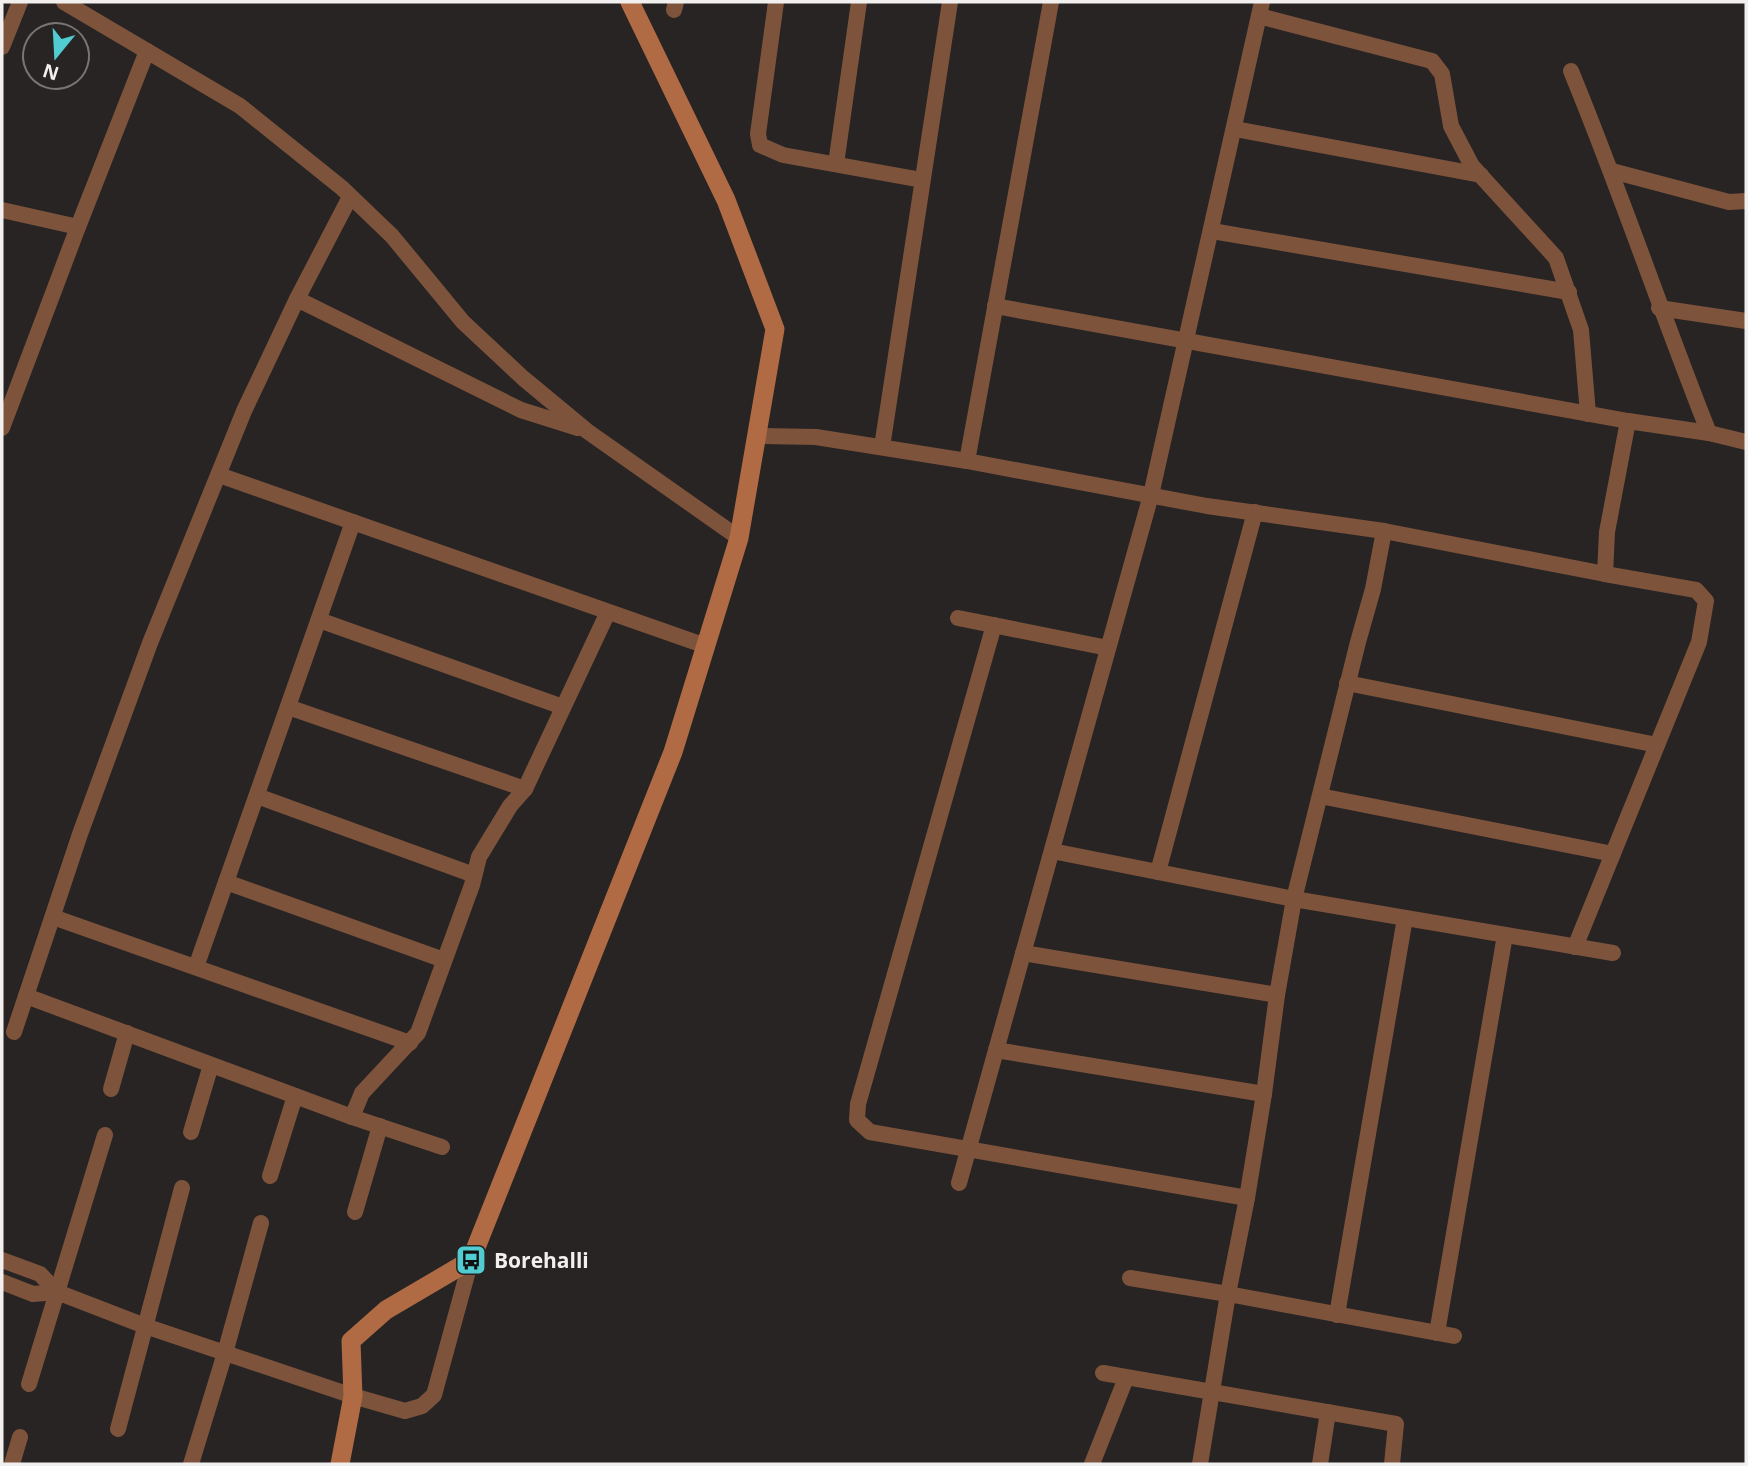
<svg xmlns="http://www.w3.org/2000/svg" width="1748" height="1466" font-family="'Open Sans',sans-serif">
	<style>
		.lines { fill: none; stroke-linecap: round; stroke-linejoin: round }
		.minor { stroke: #7e533c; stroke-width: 16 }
		.secondary { stroke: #b06b45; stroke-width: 19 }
		.labels { text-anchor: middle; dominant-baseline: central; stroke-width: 7; stroke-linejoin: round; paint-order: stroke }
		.poi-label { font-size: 21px; font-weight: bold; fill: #f2f0ef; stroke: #272423; text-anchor: start }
	</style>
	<rect width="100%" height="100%" fill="#272423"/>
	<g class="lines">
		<g class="minor">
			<path d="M64 2 240 106 342 188 392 236 463 322 523 378 587 431 739 538"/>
			<path d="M776 2 758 134 760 145 783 155 922 180"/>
			<path d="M674 10 676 2"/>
			<path d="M1259 16 1432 61 1442 74 1451 126 1472 166 1556 258 1581 330 1588 414"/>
			<path d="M2 47 20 2"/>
			<path d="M1571 71C1620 190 1661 312 1709 433"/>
			<path d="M1235 129 1481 175"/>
			<path d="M836 164 859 2"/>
			<path d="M1612 171 1729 202 1746 201"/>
			<path d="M2 210 78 227 147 51"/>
			<path d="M1212 231 1569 292"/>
			<path d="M297 299 521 410 578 428"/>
			<path d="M995 306 1628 421"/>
			<path d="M1659 308 1746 321"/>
			<path d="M2 428 78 227"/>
			<path d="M756 436 816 437 967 461 1207 506 1384 531 1373 589 1358 642 1294 899 1277 995 1264 1094 1247 1198 1228 1294 1454 1336"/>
			<path d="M882 447 950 2"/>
			<path d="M967 461 1051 2"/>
			<path d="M219 475 706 646"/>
			<path d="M1384 531 1605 574 1607 532 1628 421 1709 433 1746 442"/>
			<path d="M958 618 1108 648"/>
			<path d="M319 620 563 707"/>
			<path d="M994 625 858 1104 857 1120 870 1132 1247 1198"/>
			<path d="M1347 683 1657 745"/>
			<path d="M288 707 525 789"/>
			<path d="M257 796 474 875"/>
			<path d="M1320 796 1613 854"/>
			<path d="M1052 851 1294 899 1613 953"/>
			<path d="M1158 872 1255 512"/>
			<path d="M226 882 444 960"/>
			<path d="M53 917 410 1043"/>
			<path d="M1575 947 1699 642 1706 601 1696 590 1605 574"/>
			<path d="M1023 953 1277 995"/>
			<path d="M196 967 353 522"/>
			<path d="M26 996 352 1117 442 1147"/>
			<path d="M14 1032 80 834 150 643 244 411 297 299 350 197"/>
			<path d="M996 1050 1264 1094"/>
			<path d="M111 1089 127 1033"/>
			<path d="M352 1117 362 1093 418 1033 472 885 479 857 510 806 525 789 608 612"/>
			<path d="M191 1132 211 1065"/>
			<path d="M270 1176 295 1096"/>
			<path d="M959 1183 1151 495 1262 2"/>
			<path d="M355 1212 380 1126"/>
			<path d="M2 1260 40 1274 57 1292 145 1326 353 1396 405 1411 422 1406 434 1395 471 1260"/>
			<path d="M1130 1278 1228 1294 1200 1464"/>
			<path d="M2 1282 33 1294 57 1292"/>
			<path d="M1337 1315 1405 918"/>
			<path d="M1437 1333 1505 935"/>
			<path d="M1103 1373 1396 1424 1392 1464"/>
			<path d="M29 1384 105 1135"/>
			<path d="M118 1429 182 1188"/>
			<path d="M12 1464 20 1437"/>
			<path d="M191 1464 225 1353 261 1223"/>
			<path d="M1092 1464 1126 1378"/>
			<path d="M1320 1464 1328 1412"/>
		</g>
		<path class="secondary" d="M340 1464 353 1396 351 1341 386 1310 471 1260 673 752 739 538 775 329 726 200 630 2"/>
	</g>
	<defs>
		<g id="bus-square" transform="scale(1.575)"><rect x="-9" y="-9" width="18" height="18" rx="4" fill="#51ccd1" stroke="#272423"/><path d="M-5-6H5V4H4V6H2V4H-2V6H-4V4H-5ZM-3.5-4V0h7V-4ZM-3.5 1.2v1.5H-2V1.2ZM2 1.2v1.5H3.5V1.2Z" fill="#111"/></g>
	</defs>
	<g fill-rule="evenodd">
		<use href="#bus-square" x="471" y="1260"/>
	</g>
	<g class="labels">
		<g class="poi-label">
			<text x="494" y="1260">Borehalli</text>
		</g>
	</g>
	<rect width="1748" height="1466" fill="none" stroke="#f2f0ef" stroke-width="7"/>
	<g transform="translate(56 56) rotate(198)"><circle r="33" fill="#272423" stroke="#787675" stroke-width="2"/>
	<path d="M0-5L12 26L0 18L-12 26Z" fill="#51ccd1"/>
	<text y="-10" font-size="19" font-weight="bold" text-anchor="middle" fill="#f2f0ef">N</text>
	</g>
</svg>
